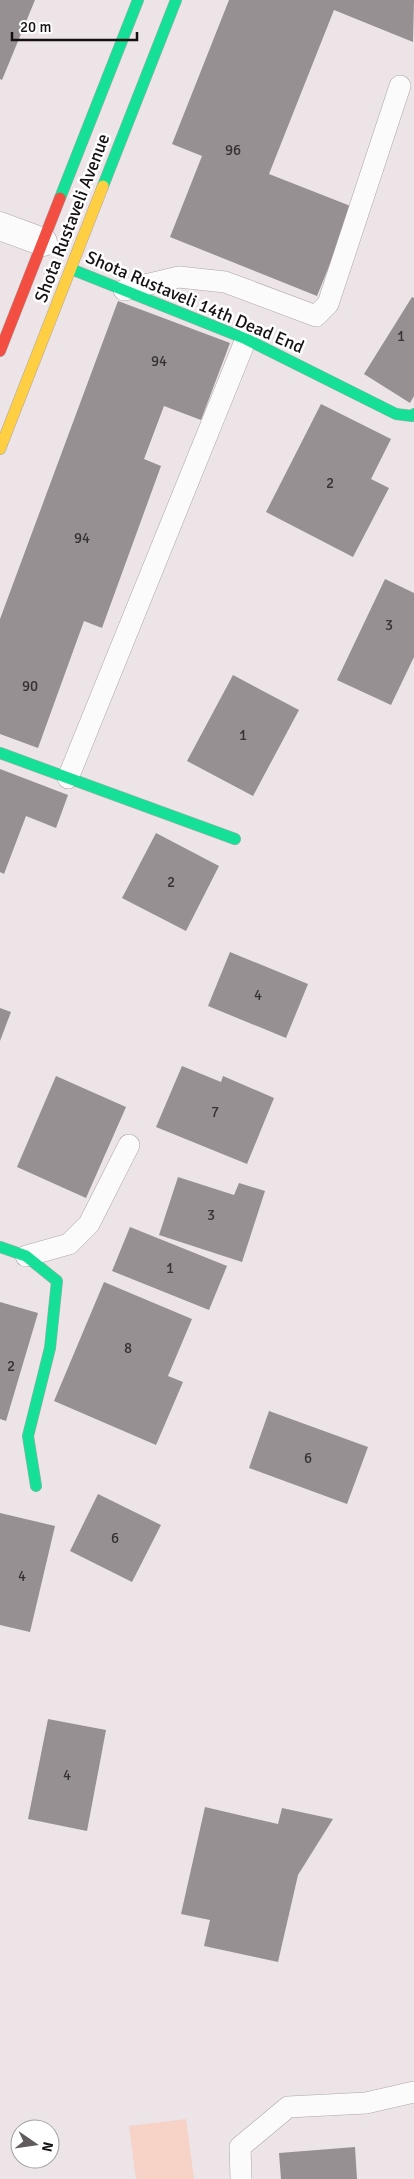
<svg xmlns="http://www.w3.org/2000/svg" width="414" height="2179" font-family="Signika,sans-serif">
	<style>
		.green { fill: #f6d2c7 }
		.building { fill: #979092 }
		.lines { fill: none; stroke-linecap: round; stroke-linejoin: round }
		.lane-casing { stroke: #ada6a9; stroke-width: 22 }
		.street-casing { stroke: #ada6a9; stroke-width: 29 }
		.fast-casing { stroke: #ada6a9; stroke-width: 12 }
		.slow-casing { stroke: #ada6a9; stroke-width: 12 }
		.jam-casing { stroke: #ada6a9; stroke-width: 12 }
		.lane { stroke: #fcfbfb; stroke-width: 21 }
		.street { stroke: #fcfbfb; stroke-width: 28 }
		.fast { stroke: #16e098; stroke-width: 11 }
		.slow { stroke: #ffcf43; stroke-width: 11 }
		.jam { stroke: #f24e42; stroke-width: 11 }
		.labels { text-anchor: middle; dominant-baseline: central; stroke-width: 5; stroke-linejoin: round; paint-order: stroke }
		.number-label { font-size: 15px; fill: #363133 }
		.street-label { font-size: 18px; fill: #161113; stroke: #fff }
	</style>
	<rect width="100%" height="100%" fill="#ece4e7"/>
	<path class="green" d="M186 2119 194 2179H136L129 2126Z"/>
	<g class="building">
		<path d="M0 0H35L2 80 0 79Z"/>
		<path d="M229 0H414L413 42 334 10 269 174 353 207 317 296 170 237 202 156 172 144Z"/>
		<path d="M412 297 414 298V396L410 403 364 374Z"/>
		<path d="M118 301 230 343 201 420 164 406 144 459 161 466 102 628 84 621 38 748 0 734V619Z"/>
		<path d="M321 404 391 439 371 479 389 488 353 557 266 512Z"/>
		<path d="M385 579 414 593V657L391 705 337 680Z"/>
		<path d="M233 675 299 710 253 796 187 761Z"/>
		<path d="M0 769 68 795 56 828 26 816 4 874 0 872Z"/>
		<path d="M156 833 219 866 186 931 122 898Z"/>
		<path d="M230 952 308 984 286 1038 208 1006Z"/>
		<path d="M0 1008 11 1012 0 1041Z"/>
		<path d="M182 1066 221 1082 223 1076 274 1098 247 1164 156 1127Z"/>
		<path d="M56 1076 126 1107 86 1198 17 1167Z"/>
		<path d="M178 1177 234 1195 239 1183 265 1191 242 1262 159 1235Z"/>
		<path d="M130 1227 227 1266 209 1310 112 1271Z"/>
		<path d="M104 1282 192 1319 168 1376 183 1382 156 1445 54 1401Z"/>
		<path d="M0 1302 38 1313 6 1421 0 1419Z"/>
		<path d="M269 1411 368 1447 347 1504 249 1468Z"/>
		<path d="M98 1494 161 1525 132 1582 70 1551Z"/>
		<path d="M0 1513 55 1526 30 1632 0 1625Z"/>
		<path d="M48 1719 106 1730 87 1831 28 1819Z"/>
		<path d="M205 1807 278 1824 282 1808 333 1819 298 1875 278 1962 204 1946 210 1920 181 1914Z"/>
		<path d="M355 2147 357 2179H281L279 2153Z"/>
	</g>
	<g class="lines">
		<g class="lane-casing">
			<g id="lane">
				<path d="M124 290 179 277 225 282 316 316 328 304 400 86"/>
				<path d="M68 778 246 339"/>
				<path d="M26 1256 69 1244 89 1224 129 1145"/>
				<path d="M241 2179 240 2147 288 2107 366 2103 414 2092"/>
			</g>
		</g>
		<g class="street-casing">
			<path id="street" d="M0 226 43 242"/>
		</g>
		<g class="fast-casing">
			<g id="fast">
				<path d="M103 186 176 0"/>
				<path d="M60 198 138 0"/>
				<path d="M71 269 246 339 396 414 412 416 414 414"/>
				<path d="M0 753 235 839"/>
				<path d="M0 1247 26 1256 57 1281 50 1348 28 1436 36 1486"/>
			</g>
		</g>
		<g class="slow-casing">
			<path id="slow" d="M0 449 103 186"/>
		</g>
		<g class="jam-casing">
			<path id="jam" d="M0 351 60 198"/>
		</g>
		<use href="#lane" class="lane"/>
		<use href="#street" class="street"/>
		<use href="#fast" class="fast"/>
		<use href="#slow" class="slow"/>
		<use href="#jam" class="jam"/>
	</g>
	<g class="labels">
		<g class="number-label">
			<text x="233" y="150">96</text>
			<text x="401" y="336">1</text>
			<text x="159" y="361">94</text>
			<text x="330" y="483">2</text>
			<text x="82" y="538">94</text>
			<text x="389" y="625">3</text>
			<text x="30" y="686">90</text>
			<text x="243" y="735">1</text>
			<text x="171" y="882">2</text>
			<text x="258" y="995">4</text>
			<text x="215" y="1112">7</text>
			<text x="211" y="1215">3</text>
			<text x="170" y="1268">1</text>
			<text x="128" y="1348">8</text>
			<text x="11" y="1366">2</text>
			<text x="308" y="1458">6</text>
			<text x="115" y="1538">6</text>
			<text x="22" y="1576">4</text>
			<text x="67" y="1775">4</text>
		</g>
		<g class="street-label">
			<text transform="translate(72 218) rotate(-69)">Shota Rustaveli Avenue</text>
			<text transform="translate(195 302) rotate(23)">Shota Rustaveli 14th Dead End</text>
		</g>
	</g>
	<g transform="translate(35 2144) rotate(103)"><circle r="24" fill="#ffffff" stroke="#a2a0a1"/>
	<path d="M0-4L9 19L0 12L-9 19Z" fill="#615b5d"/>
	<text y="-8" font-size="14" font-weight="bold" text-anchor="middle" fill="#161113">N</text>
	</g>
	<path d="M12 32v8h125v-8" fill="none" stroke="#161113" stroke-width="2.5"/>
	<text x="20" y="32" font-size="15" fill="#161113" stroke="#ffffff" stroke-width="4" paint-order="stroke">20 m</text>
</svg>
